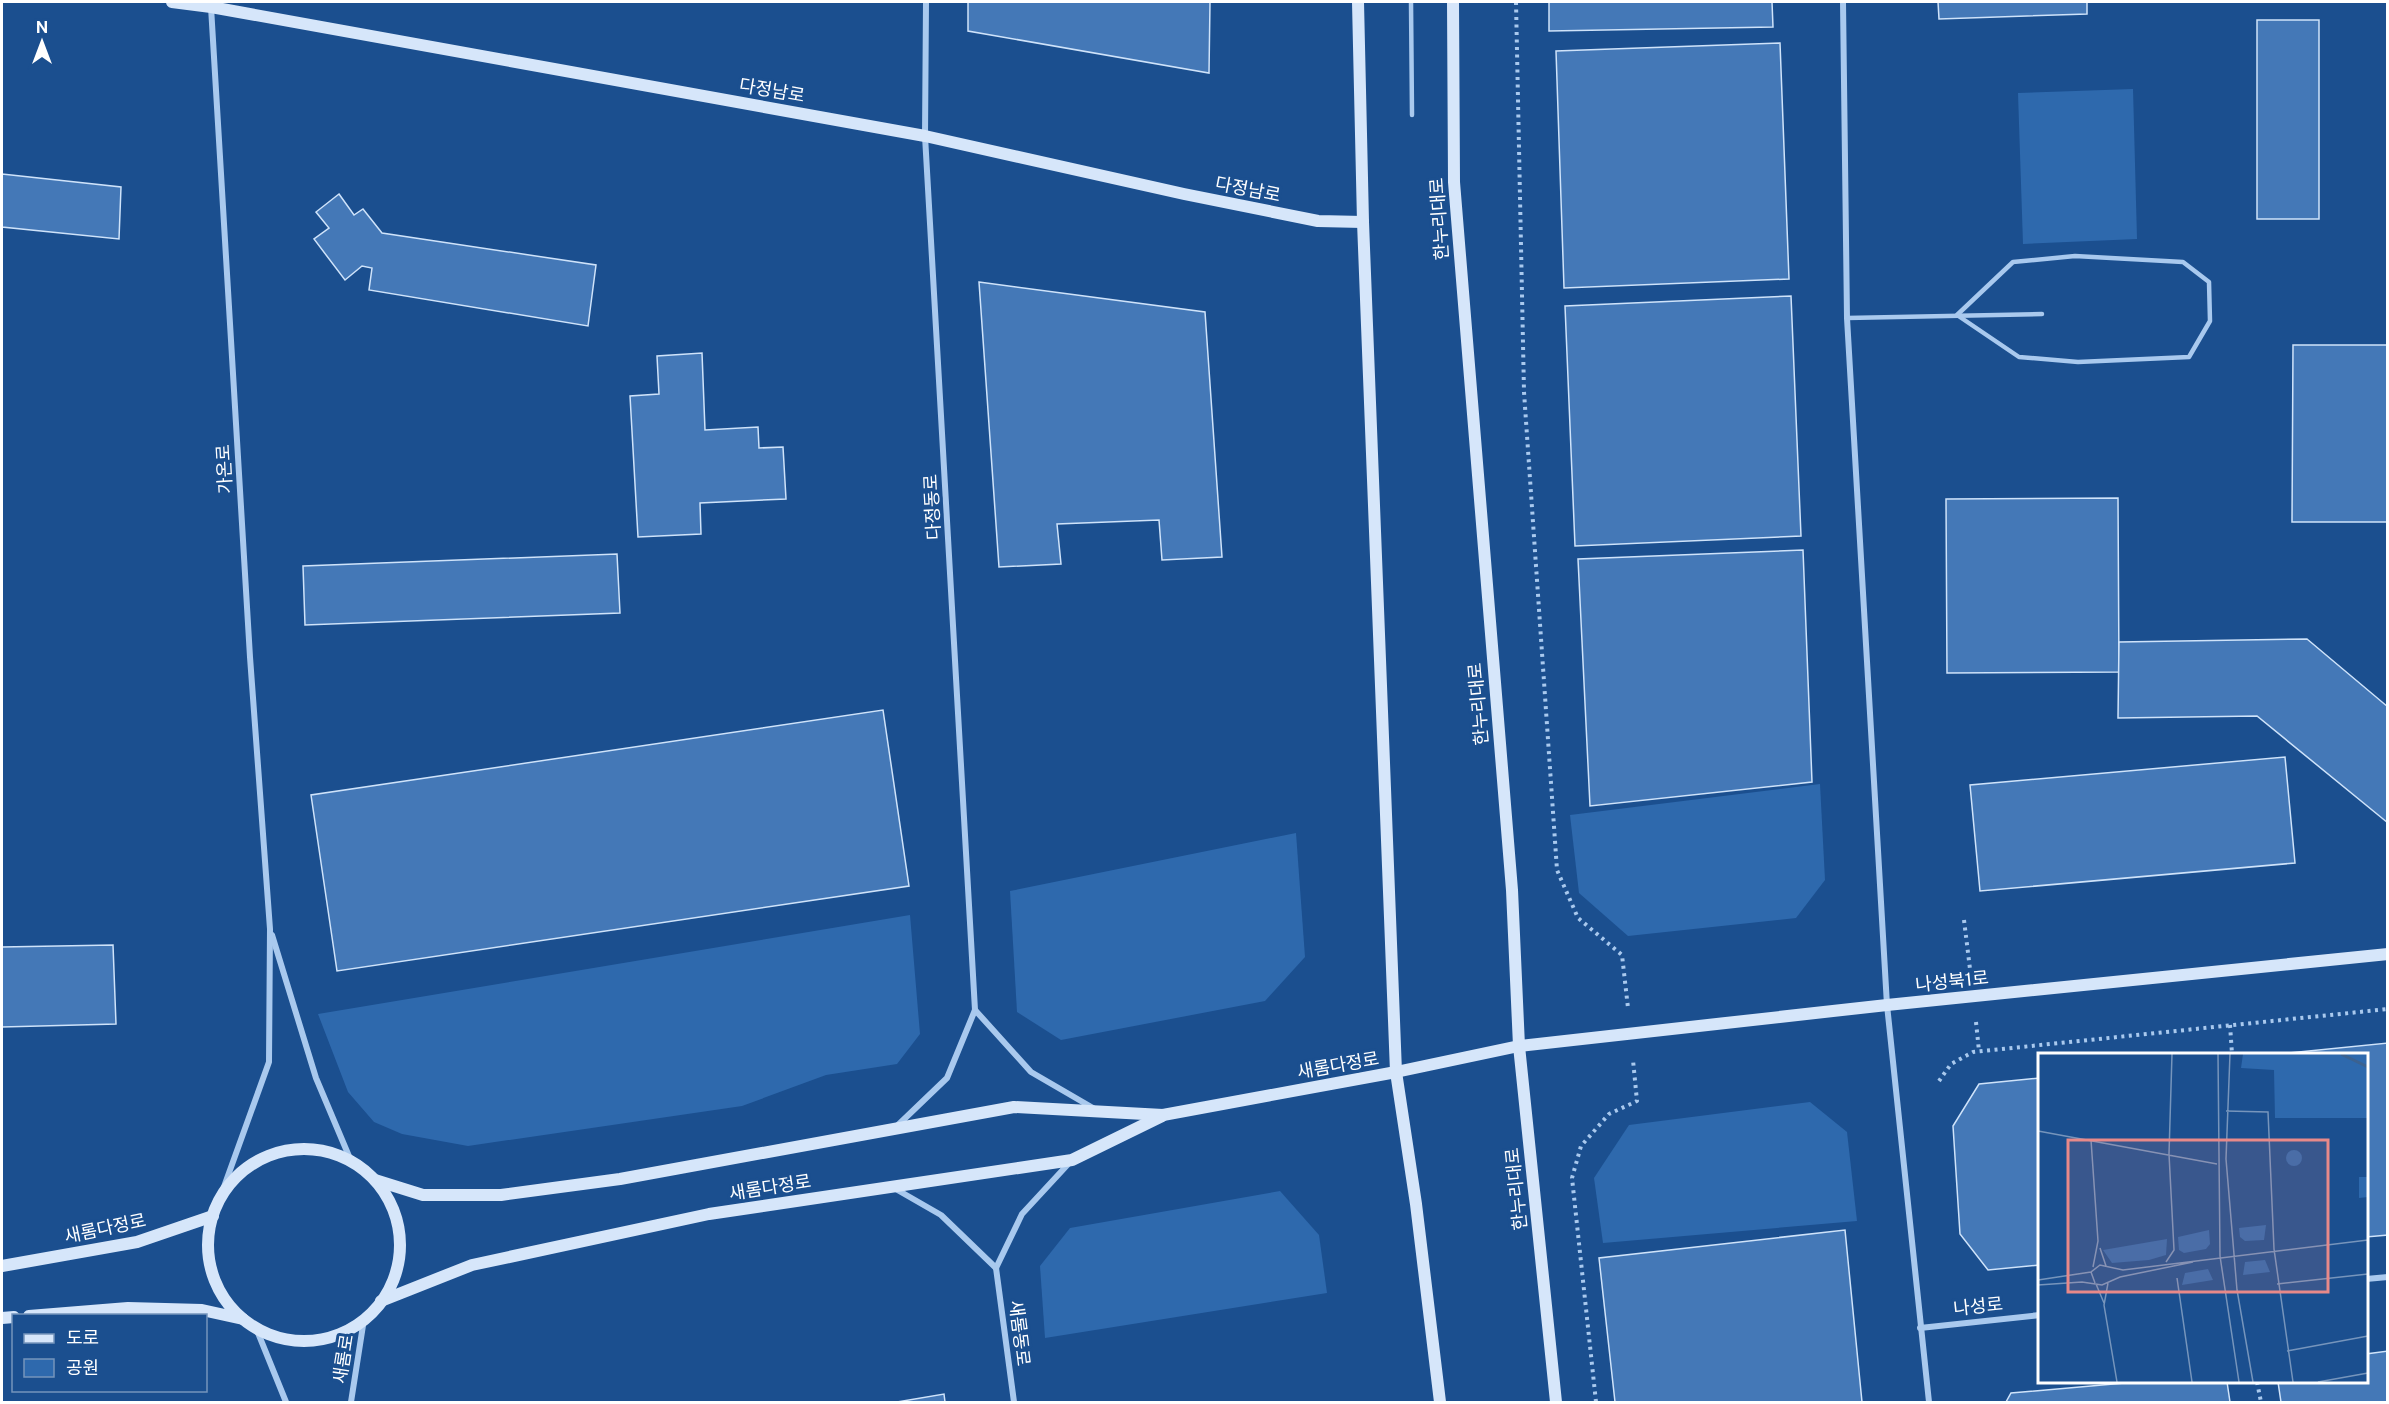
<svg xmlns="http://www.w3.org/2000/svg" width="2389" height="1404" font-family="'Public Sans','Noto Sans KR',sans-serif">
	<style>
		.green { fill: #2e69ad }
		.building { fill: #4478b7; stroke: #cfe3fa; stroke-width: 1.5 }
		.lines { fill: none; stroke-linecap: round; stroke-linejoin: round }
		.path { stroke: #a9c9ee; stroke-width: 4; stroke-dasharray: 3 4.5; stroke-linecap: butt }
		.lane { stroke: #a9c9ee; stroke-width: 4.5 }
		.street { stroke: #a9c9ee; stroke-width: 6 }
		.secondary { stroke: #d6e6fa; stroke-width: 12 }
		.labels { text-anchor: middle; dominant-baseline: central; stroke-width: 6; stroke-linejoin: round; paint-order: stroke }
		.street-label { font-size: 18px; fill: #fff; stroke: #1b4f8f }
		.inset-river { fill: none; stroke: #3c6290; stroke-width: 3 }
		.inset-road { fill: none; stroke: #7695bc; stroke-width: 1.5 }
		.view { fill: #e88989; fill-opacity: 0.15; stroke: #e88989; stroke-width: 3 }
		.inset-edge { fill: none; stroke: #fff; stroke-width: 3 }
	</style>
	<rect width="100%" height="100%" fill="#1b4f8f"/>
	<g class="green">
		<path d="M2133 89 2137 239 2023 244 2018 93Z"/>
		<path d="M1820 784 1825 880 1796 918 1628 936 1579 893 1570 815Z"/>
		<path d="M1296 833 1305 957 1265 1001 1061 1040 1017 1012 1010 891Z"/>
		<path d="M910 915 920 1034 897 1064 826 1075 742 1106 468 1146 402 1134 374 1122 348 1092 318 1014Z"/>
		<path d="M1810 1102 1847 1132 1857 1221 1603 1243 1594 1178 1629 1125Z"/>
		<path d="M1280 1191 1319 1235 1327 1293 1045 1338 1040 1266 1070 1228Z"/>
	</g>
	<g class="building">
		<path d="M968 2H1210L1209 73 968 31Z"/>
		<path d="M1549 2H1772L1773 27 1549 31Z"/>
		<path d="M1938 2H2087V14L1939 19Z"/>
		<rect x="2257" y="20" width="62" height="199"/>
		<path d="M1780 43 1789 279 1564 288 1556 51Z"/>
		<path d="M2 174 121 187 119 239 2 227Z"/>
		<path d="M339 194 354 215 363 209 382 233 596 265 588 326 369 290 372 268 362 266 345 280 314 239 329 228 316 212Z"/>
		<path d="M979 282 1205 312 1222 557 1162 560 1159 520 1057 524 1061 564 999 567Z"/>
		<path d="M1791 296 1801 536 1575 546 1565 306Z"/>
		<path d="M2293 345H2388V522H2292Z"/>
		<path d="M702 353 705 430 758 427 759 448 783 447 786 499 700 503 701 534 638 537 630 396 659 394 657 356Z"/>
		<path d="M2118 498 2119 672 1947 673 1946 499Z"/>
		<path d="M1803 550 1812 782 1590 806 1578 559Z"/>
		<path d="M617 554 620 613 305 625 303 566Z"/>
		<path d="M2307 639 2388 707V823L2257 716 2118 718 2119 642Z"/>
		<path d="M883 710 909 886 337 971 311 795Z"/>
		<path d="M2285 757 2295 863 1980 891 1970 785Z"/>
		<path d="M113 945 116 1024 2 1027V947Z"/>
		<path d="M2388 1043V1235L2366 1237V1054H2279Z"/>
		<path d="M2040 1078V1265L1988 1270 1960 1234 1953 1126 1979 1084Z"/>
		<path d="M1845 1230 1862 1402H1615L1599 1258Z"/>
		<path d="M2388 1351V1402H2281L2278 1382H2366V1354Z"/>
		<path d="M2136 1382H2227L2230 1402H2006L2011 1393Z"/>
		<path d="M944 1394 945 1402H897Z"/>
	</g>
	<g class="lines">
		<g class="path">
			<path d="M1516 2 1524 392 1557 870 1578 918 1622 955 1628 1008"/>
			<path d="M1964 920 1970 969"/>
			<path d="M1976 1022 1979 1051"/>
			<path d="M2230 1025 2232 1054"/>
			<path d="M1939 1081 1951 1064 1973 1052 2388 1009"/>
			<path d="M2257 1382 2261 1402"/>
			<path d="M1596 1402 1572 1178 1581 1146 1609 1114 1637 1101 1633 1060"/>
		</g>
		<g class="lane">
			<path d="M1411 2 1412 115"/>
			<path d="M2075 256 2183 262 2209 282 2210 321 2189 357 2078 362 2019 357 1957 315 2013 262Z"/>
			<path d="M1847 318 2042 314"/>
		</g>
		<g class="street">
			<path d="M1843 2 1847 318 1887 1005 1929 1402"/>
			<path d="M211 7 250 657 270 929 269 1062 221 1195"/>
			<path d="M272 935 316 1078 351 1161"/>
			<path d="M975 1010 1031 1072 1093 1108"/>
			<path d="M898 1125 947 1078 975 1010 925 136 926 2"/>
			<path d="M894 1188 941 1215 996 1268"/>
			<path d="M996 1268 1014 1402"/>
			<path d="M996 1268 1022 1214 1071 1161"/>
			<path d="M2366 1279 2388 1277"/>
			<path d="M256 1328 286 1402"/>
			<path d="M1920 1328 2040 1315"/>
			<path d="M351 1402 364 1319"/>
		</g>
		<g class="secondary">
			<path d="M172 2 211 7 925 136 1184 194 1318 221 1363 222"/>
			<path d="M1358 2 1363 222 1396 1072 1416 1204 1440 1402"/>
			<path d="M1453 2 1454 182 1512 890 1519 1046 1556 1402"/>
			<circle cx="304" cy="1245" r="96"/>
			<path d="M375 1180 423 1195H501L620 1179 1014 1107 1163 1115 1396 1072 1519 1046 1887 1005 2388 954"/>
			<path d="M2 1266 137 1242 213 1216"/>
			<path d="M381 1301 472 1265 709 1214 1072 1160 1162 1116"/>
			<path d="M29 1316 128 1308 202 1310 243 1319"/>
			<path d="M2 1318 14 1317"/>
		</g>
	</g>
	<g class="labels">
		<g class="street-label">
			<text transform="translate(772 90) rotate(10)">다정남로</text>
			<text transform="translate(1248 189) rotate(11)">다정남로</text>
			<text transform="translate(1439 219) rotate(-94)">한누리대로</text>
			<text transform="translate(224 469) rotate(-93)">가온로</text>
			<text transform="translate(932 507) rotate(-93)">다정동로</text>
			<text transform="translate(1478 704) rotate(-95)">한누리대로</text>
			<text transform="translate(1952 981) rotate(-6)">나성북1로</text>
			<text transform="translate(1338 1065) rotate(-10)">새롬다정로</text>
			<text transform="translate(770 1187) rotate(-9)">새롬다정로</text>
			<text transform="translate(1516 1189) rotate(-96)">한누리대로</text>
			<text transform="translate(105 1228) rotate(-12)">새롬다정로</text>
			<text transform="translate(1978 1306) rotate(-6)">나성로</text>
			<text transform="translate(1020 1333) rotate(83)">새롬동로</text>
			<text transform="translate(343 1359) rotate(-81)">새롬로</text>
		</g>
	</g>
	<g transform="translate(2038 1053)">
		<rect width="330" height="330" fill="#1b4f8f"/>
		<path d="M205 1H330V65H237L236 17 203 15ZM248 105a8 8 0 1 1 16 0a8 8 0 1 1-16 0ZM321 124H330V144L321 145ZM228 172 226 187 207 188 202 184 201 175ZM171 177 172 191 168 196 146 200 141 197 140 184ZM129 186 128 202 111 207 74 210 65 197ZM227 207 232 219 205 222 207 209ZM170 216 175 227 144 232 147 220Z" fill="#2e69ad"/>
		<path class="inset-river" d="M303 1 330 14"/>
		<path class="inset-road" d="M180 1 182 203 201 329M192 1 188 106 199 237 215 329M188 58 230 59 236 196 255 329M0 78 179 111M53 87 60 188 55 214M62 195 68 213M128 209 136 197 131 101 134 1M139 225 154 329M0 227 53 219M57 230 53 219 62 212 85 217 330 187M70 230 66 252 79 329M58 231 66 250M239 231 330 221M0 232 44 229 64 232 82 224 155 209M249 298 330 283M280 329 330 320"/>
		<path class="view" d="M30 87H290V239H30Z"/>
		<rect width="330" height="330" class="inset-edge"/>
	</g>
	<rect width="2389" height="1404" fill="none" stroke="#ffffff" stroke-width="6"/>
	<rect x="12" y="1314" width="195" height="78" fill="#1b4f8f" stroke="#7695bc" stroke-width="1.5"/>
	<rect x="24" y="1334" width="30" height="9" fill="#d6e6fa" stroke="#7695bc" stroke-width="1.5"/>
	<text x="66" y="1344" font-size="18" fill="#ffffff">도로</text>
	<rect x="24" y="1359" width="30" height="18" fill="#2e69ad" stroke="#7695bc" stroke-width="1.5"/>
	<text x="66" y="1374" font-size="18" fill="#ffffff">공원</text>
	<g transform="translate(42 42)" stroke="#1b4f8f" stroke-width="4.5" paint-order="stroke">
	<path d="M0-4.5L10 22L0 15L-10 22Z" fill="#ffffff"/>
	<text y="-9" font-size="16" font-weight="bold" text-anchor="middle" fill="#ffffff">N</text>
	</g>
</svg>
